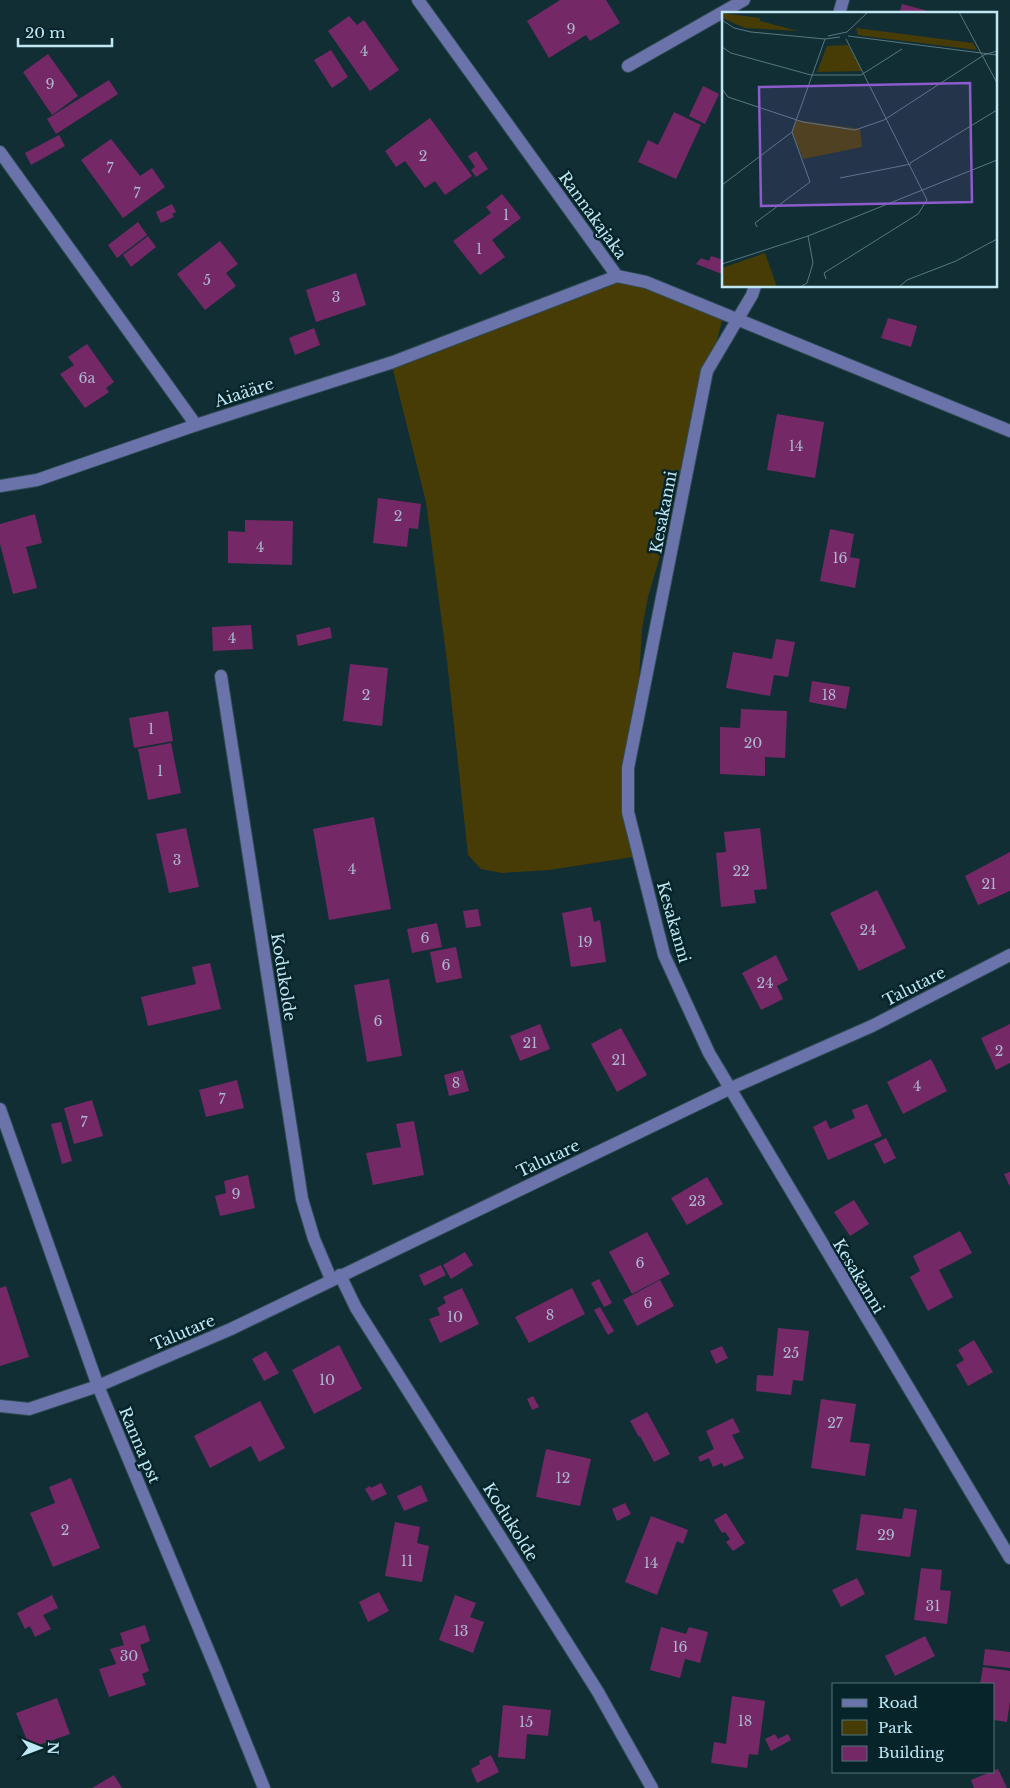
<svg xmlns="http://www.w3.org/2000/svg" width="1010" height="1788" font-family="'Libre Baskerville',serif">
	<style>
		.green { fill: #473c06 }
		.building { fill: #742865 }
		.lines { fill: none; stroke-linecap: round; stroke-linejoin: round }
		.minor-casing { stroke: #2e4c54; stroke-width: 14 }
		.minor { stroke: #6a73aa; stroke-width: 12 }
		.labels { text-anchor: middle; dominant-baseline: central; stroke-width: 5; stroke-linejoin: round; paint-order: stroke }
		.number-label { font-size: 14px; fill: #acb8d0 }
		.street-label { font-size: 16px; fill: #bfe8f4; stroke: #07242b }
		.inset-road { fill: none; stroke: #577881; stroke-width: 1 }
		.view { fill: #8c5bcc; fill-opacity: 0.15; stroke: #8c5bcc; stroke-width: 2.5 }
		.inset-edge { fill: none; stroke: #bfe8f4; stroke-width: 2.5 }
	</style>
	<rect width="100%" height="100%" fill="#122e35"/>
	<path class="green" d="M624 276 724 313 669 525 648 597 642 629 632 797 639 856 549 870 502 873 481 869 468 855 447 661 426 502 391 362Z"/>
	<g class="building">
		<path d="M560 0H606L620 23 590 41 586 35 549 58 527 21Z"/>
		<path d="M902 4 935 13 934 14H899Z"/>
		<path d="M349 16 357 25 364 20 399 70 370 91 328 31Z"/>
		<path d="M331 50 348 77 332 88 314 60Z"/>
		<path d="M48 54 78 96 52 115 23 72Z"/>
		<path d="M109 80 118 94 56 134 47 119Z"/>
		<path d="M703 86 719 94 705 124 689 116Z"/>
		<path d="M674 112 701 125 676 179 638 162 648 140 658 145Z"/>
		<path d="M430 118 472 176 445 195 435 181 425 188 405 161 396 167 385 151Z"/>
		<path d="M59 135 65 146 31 165 25 153Z"/>
		<path d="M111 139 140 176 152 168 165 187 123 218 81 160Z"/>
		<path d="M476 151 488 169 476 177 471 170 475 167 468 156Z"/>
		<path d="M502 194 521 218 492 240 505 257 480 275 453 241 491 213 486 207Z"/>
		<path d="M172 204 176 212 172 214 174 217 161 223 156 212Z"/>
		<path d="M138 222 147 235 117 258 108 245Z"/>
		<path d="M148 236 156 247 131 267 123 255Z"/>
		<path d="M220 241 238 264 226 273 236 286 205 310 177 274Z"/>
		<path d="M711 256 724 260V268L722 274 696 264 701 258 709 261Z"/>
		<path d="M356 273 366 305 316 322 306 290Z"/>
		<path d="M888 318 917 326 911 347 881 338Z"/>
		<path d="M314 328 320 345 295 355 289 338Z"/>
		<path d="M87 344 114 382 106 388 109 392 85 408 60 374 74 365 68 357Z"/>
		<path d="M777 414 824 422 815 478 767 470Z"/>
		<path d="M378 498 421 504 418 529 409 528 407 547 373 543Z"/>
		<path d="M35 514 42 543 26 547 37 588 13 594 0 544V524Z"/>
		<path d="M245 520 293 521 292 565 228 563V531L245 532Z"/>
		<path d="M830 529 854 534 850 557 860 559 855 588 820 581Z"/>
		<path d="M251 625 253 649 213 651 212 627Z"/>
		<path d="M330 627 332 638 298 646 296 635Z"/>
		<path d="M776 639 795 642 788 677 774 675 770 696 726 688 733 652 772 659Z"/>
		<path d="M350 664 388 668 382 726 343 721Z"/>
		<path d="M812 681 850 687 846 709 809 702Z"/>
		<path d="M741 709 787 711 785 758 765 757V776L720 774V727L740 728Z"/>
		<path d="M168 711 173 741 134 748 129 718Z"/>
		<path d="M171 743 181 793 148 800 138 749Z"/>
		<path d="M374 817 391 909 329 920 313 829Z"/>
		<path d="M186 828 199 887 169 893 156 834Z"/>
		<path d="M760 828 767 889 754 890 756 903 721 907 716 853 726 852 724 832Z"/>
		<path d="M1010 852V891L978 905 965 876Z"/>
		<path d="M877 890 906 948 859 971 830 913Z"/>
		<path d="M591 907 594 922 600 920 606 962 571 967 562 913Z"/>
		<path d="M478 909 481 926 466 928 463 911Z"/>
		<path d="M437 923 442 947 412 953 407 929Z"/>
		<path d="M456 947 462 978 436 983 430 952Z"/>
		<path d="M776 955 788 980 777 986 783 999 761 1010 742 973Z"/>
		<path d="M210 963 221 1009 148 1026 141 997 196 984 192 967Z"/>
		<path d="M389 979 402 1056 367 1062 354 985Z"/>
		<path d="M540 1024 550 1049 520 1061 510 1036Z"/>
		<path d="M1010 1024V1063L996 1070 981 1038Z"/>
		<path d="M621 1028 647 1075 617 1092 591 1044Z"/>
		<path d="M931 1059 947 1091 903 1114 887 1082Z"/>
		<path d="M463 1070 469 1091 449 1096 444 1075Z"/>
		<path d="M237 1080 244 1108 206 1117 199 1090Z"/>
		<path d="M92 1100 103 1136 74 1144 64 1108Z"/>
		<path d="M867 1104 882 1136 828 1160 813 1127 826 1120 830 1129 855 1118 852 1110Z"/>
		<path d="M414 1121 424 1175 373 1185 366 1153 401 1147 396 1124Z"/>
		<path d="M61 1122 72 1161 62 1164 51 1124Z"/>
		<path d="M886 1138 896 1158 884 1164 874 1144Z"/>
		<path d="M1010 1172V1187L1004 1174Z"/>
		<path d="M248 1175 255 1208 220 1216 215 1196 226 1193 224 1181Z"/>
		<path d="M707 1177 723 1204 687 1225 671 1198Z"/>
		<path d="M854 1200 869 1224 850 1236 834 1212Z"/>
		<path d="M960 1231 972 1253 939 1270 953 1297 928 1311 910 1277 920 1271 913 1256Z"/>
		<path d="M647 1232 670 1274 632 1294 609 1252Z"/>
		<path d="M465 1252 473 1265 451 1279 443 1265Z"/>
		<path d="M441 1265 446 1275 424 1286 419 1275Z"/>
		<path d="M599 1279 612 1303 604 1307 591 1283Z"/>
		<path d="M660 1280 674 1306 637 1326 623 1300Z"/>
		<path d="M6 1286 29 1357 0 1366V1288Z"/>
		<path d="M462 1288 479 1324 440 1343 429 1319 440 1315 437 1308 446 1303 443 1297Z"/>
		<path d="M572 1288 585 1314 529 1343 515 1317Z"/>
		<path d="M600 1307 614 1331 608 1335 594 1310Z"/>
		<path d="M778 1328 809 1331 803 1381 793 1380 791 1395 756 1391 757 1375 773 1376Z"/>
		<path d="M974 1340 993 1372 968 1386 956 1365 964 1360 958 1350Z"/>
		<path d="M339 1345 362 1389 314 1414 292 1370Z"/>
		<path d="M722 1346 728 1358 716 1364 710 1351Z"/>
		<path d="M266 1351 279 1373 264 1381 252 1359Z"/>
		<path d="M533 1396 539 1407 532 1410 527 1399Z"/>
		<path d="M821 1399 856 1404 850 1442 870 1444 865 1476 811 1468Z"/>
		<path d="M260 1401 285 1448 259 1462 251 1446 210 1468 194 1436Z"/>
		<path d="M647 1412 670 1454 654 1462 640 1436 639 1437 630 1421Z"/>
		<path d="M733 1418 740 1432 732 1435 744 1458 724 1467 722 1463 713 1467 709 1458 700 1462 698 1457 714 1449 706 1431Z"/>
		<path d="M546 1449 591 1459 580 1506 536 1497Z"/>
		<path d="M71 1478 100 1548 53 1567 30 1513 55 1503 49 1487Z"/>
		<path d="M381 1483 387 1494 372 1501 365 1489 370 1486 371 1488Z"/>
		<path d="M421 1485 428 1501 404 1511 397 1496Z"/>
		<path d="M625 1503 631 1514 617 1521 612 1509Z"/>
		<path d="M904 1508 917 1510 910 1557 856 1550 861 1514 902 1519Z"/>
		<path d="M726 1513 745 1543 733 1551 726 1542 730 1539 725 1532 722 1533 714 1520Z"/>
		<path d="M651 1516 688 1530 683 1544 677 1541 657 1595 625 1582Z"/>
		<path d="M395 1522 420 1527 417 1543 429 1546 422 1582 385 1576Z"/>
		<path d="M921 1568 942 1570 940 1590 951 1591 947 1624 914 1620Z"/>
		<path d="M857 1578 865 1594 841 1607 832 1590Z"/>
		<path d="M379 1592 389 1611 368 1622 359 1602Z"/>
		<path d="M52 1595 58 1608 43 1615 51 1629 35 1637 30 1626 25 1629 17 1613Z"/>
		<path d="M455 1595 476 1603 470 1617 484 1622 473 1653 439 1640Z"/>
		<path d="M145 1625 150 1641 140 1645 149 1671 142 1674 146 1685 109 1697 99 1669 116 1664 110 1649 124 1645 120 1633Z"/>
		<path d="M661 1627 686 1634 689 1627 708 1632 700 1663 685 1659 680 1678 650 1670Z"/>
		<path d="M925 1636 935 1656 895 1676 885 1656Z"/>
		<path d="M985 1649 1010 1652V1668L983 1665Z"/>
		<path d="M983 1667 1010 1671V1701L1007 1722 994 1720V1684H980Z"/>
		<path d="M732 1696 765 1701 758 1755 749 1754 747 1768 711 1763 714 1742 726 1744Z"/>
		<path d="M57 1698 70 1734 30 1748 16 1713Z"/>
		<path d="M503 1705 551 1710 548 1736 527 1734 525 1759 498 1757Z"/>
		<path d="M775 1734 778 1739 788 1734 791 1740 771 1751 765 1739Z"/>
		<path d="M491 1755 499 1772 477 1783 471 1769 480 1764 479 1761Z"/>
		<path d="M998 1769 1007 1788H974L971 1780Z"/>
		<path d="M114 1775 122 1788H92Z"/>
	</g>
	<g class="lines">
		<g class="minor-casing">
			<g id="minor">
				<path d="M418 0 617 276 646 282 1010 431"/>
				<path d="M839 14 843 0"/>
				<path d="M628 66 744 0"/>
				<path d="M0 152 196 425 393 362 617 276"/>
				<path d="M755 286 752 295 707 371 628 768V812L664 955 709 1053 1010 1558"/>
				<path d="M0 486 37 480 196 425"/>
				<path d="M221 676 302 1199 314 1239 331 1279"/>
				<path d="M0 1109 98 1386 216 1669 264 1788"/>
				<path d="M340 1275 356 1308 598 1692 652 1788"/>
				<path d="M0 1406 29 1409 98 1386 231 1329 729 1089 872 1026 1010 955"/>
			</g>
		</g>
		<use href="#minor" class="minor"/>
	</g>
	<g class="labels">
		<g class="number-label">
			<text x="571" y="29">9</text>
			<text x="364" y="51">4</text>
			<text x="50" y="84">9</text>
			<text x="423" y="156">2</text>
			<text x="110" y="168">7</text>
			<text x="137" y="193">7</text>
			<text x="506" y="215">1</text>
			<text x="479" y="249">1</text>
			<text x="207" y="280">5</text>
			<text x="336" y="297">3</text>
			<text x="87" y="378">6a</text>
			<text x="796" y="446">14</text>
			<text x="398" y="516">2</text>
			<text x="260" y="547">4</text>
			<text x="840" y="558">16</text>
			<text x="232" y="638">4</text>
			<text x="366" y="695">2</text>
			<text x="829" y="695">18</text>
			<text x="151" y="729">1</text>
			<text x="753" y="743">20</text>
			<text x="160" y="771">1</text>
			<text x="177" y="860">3</text>
			<text x="352" y="869">4</text>
			<text x="741" y="871">22</text>
			<text x="989" y="884">21</text>
			<text x="868" y="930">24</text>
			<text x="425" y="938">6</text>
			<text x="585" y="942">19</text>
			<text x="446" y="965">6</text>
			<text x="765" y="983">24</text>
			<text x="378" y="1021">6</text>
			<text x="530" y="1043">21</text>
			<text x="999" y="1051">2</text>
			<text x="619" y="1060">21</text>
			<text x="456" y="1083">8</text>
			<text x="917" y="1086">4</text>
			<text x="222" y="1099">7</text>
			<text x="84" y="1122">7</text>
			<text x="236" y="1194">9</text>
			<text x="697" y="1201">23</text>
			<text x="640" y="1263">6</text>
			<text x="648" y="1303">6</text>
			<text x="550" y="1315">8</text>
			<text x="455" y="1317">10</text>
			<text x="791" y="1353">25</text>
			<text x="327" y="1380">10</text>
			<text x="835" y="1423">27</text>
			<text x="563" y="1478">12</text>
			<text x="65" y="1530">2</text>
			<text x="886" y="1535">29</text>
			<text x="407" y="1561">11</text>
			<text x="651" y="1563">14</text>
			<text x="933" y="1606">31</text>
			<text x="461" y="1631">13</text>
			<text x="680" y="1647">16</text>
			<text x="129" y="1656">30</text>
			<text x="745" y="1721">18</text>
			<text x="526" y="1722">15</text>
		</g>
		<g class="street-label">
			<text transform="translate(593 215) rotate(54)">Rannakajaka</text>
			<text transform="translate(244 392) rotate(-18)">Aiaääre</text>
			<text transform="translate(663 512) rotate(-79)">Kesakanni</text>
			<text transform="translate(674 922) rotate(74)">Kesakanni</text>
			<text transform="translate(284 977) rotate(81)">Kodukolde</text>
			<text transform="translate(914 986) rotate(-27)">Talutare</text>
			<text transform="translate(548 1158) rotate(-25)">Talutare</text>
			<text transform="translate(859 1276) rotate(59)">Kesakanni</text>
			<text transform="translate(183 1332) rotate(-23)">Talutare</text>
			<text transform="translate(140 1445) rotate(67)">Ranna pst</text>
			<text transform="translate(511 1522) rotate(58)">Kodukolde</text>
		</g>
	</g>
	<g transform="translate(722 12)">
		<rect width="275" height="275" fill="#122e35"/>
		<path d="M0 1 38 6V9L76 19 23 16 0 6ZM134 16 251 31 255 38 142 24 136 23ZM126 33 140 59 95 60 105 34ZM74 108 138 117 140 135 81 147 70 120ZM43 241 55 275H0V256Z" fill="#473c06"/>
		<path class="inset-road" d="M215 0H234M242 0H237L275 71M0 8 12 16 29 20 103 27 118 25M125 20 146 0M106 24 125 20M126 24 275 43M0 35 9 41 89 63H139L180 37M0 77 6 85 81 110 133 118 162 108 262 43 275 39M188 151 275 98M118 166 189 152M0 173 70 120 103 27M35 215 33 211 88 170 70 120M0 252 86 224 275 148M104 267 102 261 196 202 205 188 124 27M78 275 85 271 91 251 86 224M177 275 185 268 234 249 275 227"/>
		<path class="view" d="M248 71 250 190 39 194 37 75Z"/>
		<rect width="275" height="275" class="inset-edge"/>
	</g>
	<rect x="832" y="1683" width="162" height="90" fill="#07242b" stroke="#51727b"/>
	<rect x="842" y="1699" width="25" height="8" fill="#6a73aa" stroke="#51727b"/>
	<text x="878" y="1708" font-size="15" fill="#bfe8f4">Road</text>
	<rect x="842" y="1720" width="25" height="15" fill="#473c06" stroke="#51727b"/>
	<text x="878" y="1733" font-size="15" fill="#bfe8f4">Park</text>
	<rect x="842" y="1746" width="25" height="15" fill="#742865" stroke="#51727b"/>
	<text x="878" y="1758" font-size="15" fill="#bfe8f4">Building</text>
	<g transform="translate(40 1748) rotate(91)" stroke="#07242b" stroke-width="4" paint-order="stroke">
	<path d="M0-4L9 19L0 12L-9 19Z" fill="#bfe8f4"/>
	<text y="-8" font-size="14" font-weight="bold" text-anchor="middle" fill="#bfe8f4">N</text>
	</g>
	<path d="M18 38v8h94v-8" fill="none" stroke="#bfe8f4" stroke-width="2.5"/>
	<text x="25" y="38" font-size="15" fill="#bfe8f4" stroke="#07242b" stroke-width="4" paint-order="stroke">20 m</text>
</svg>
